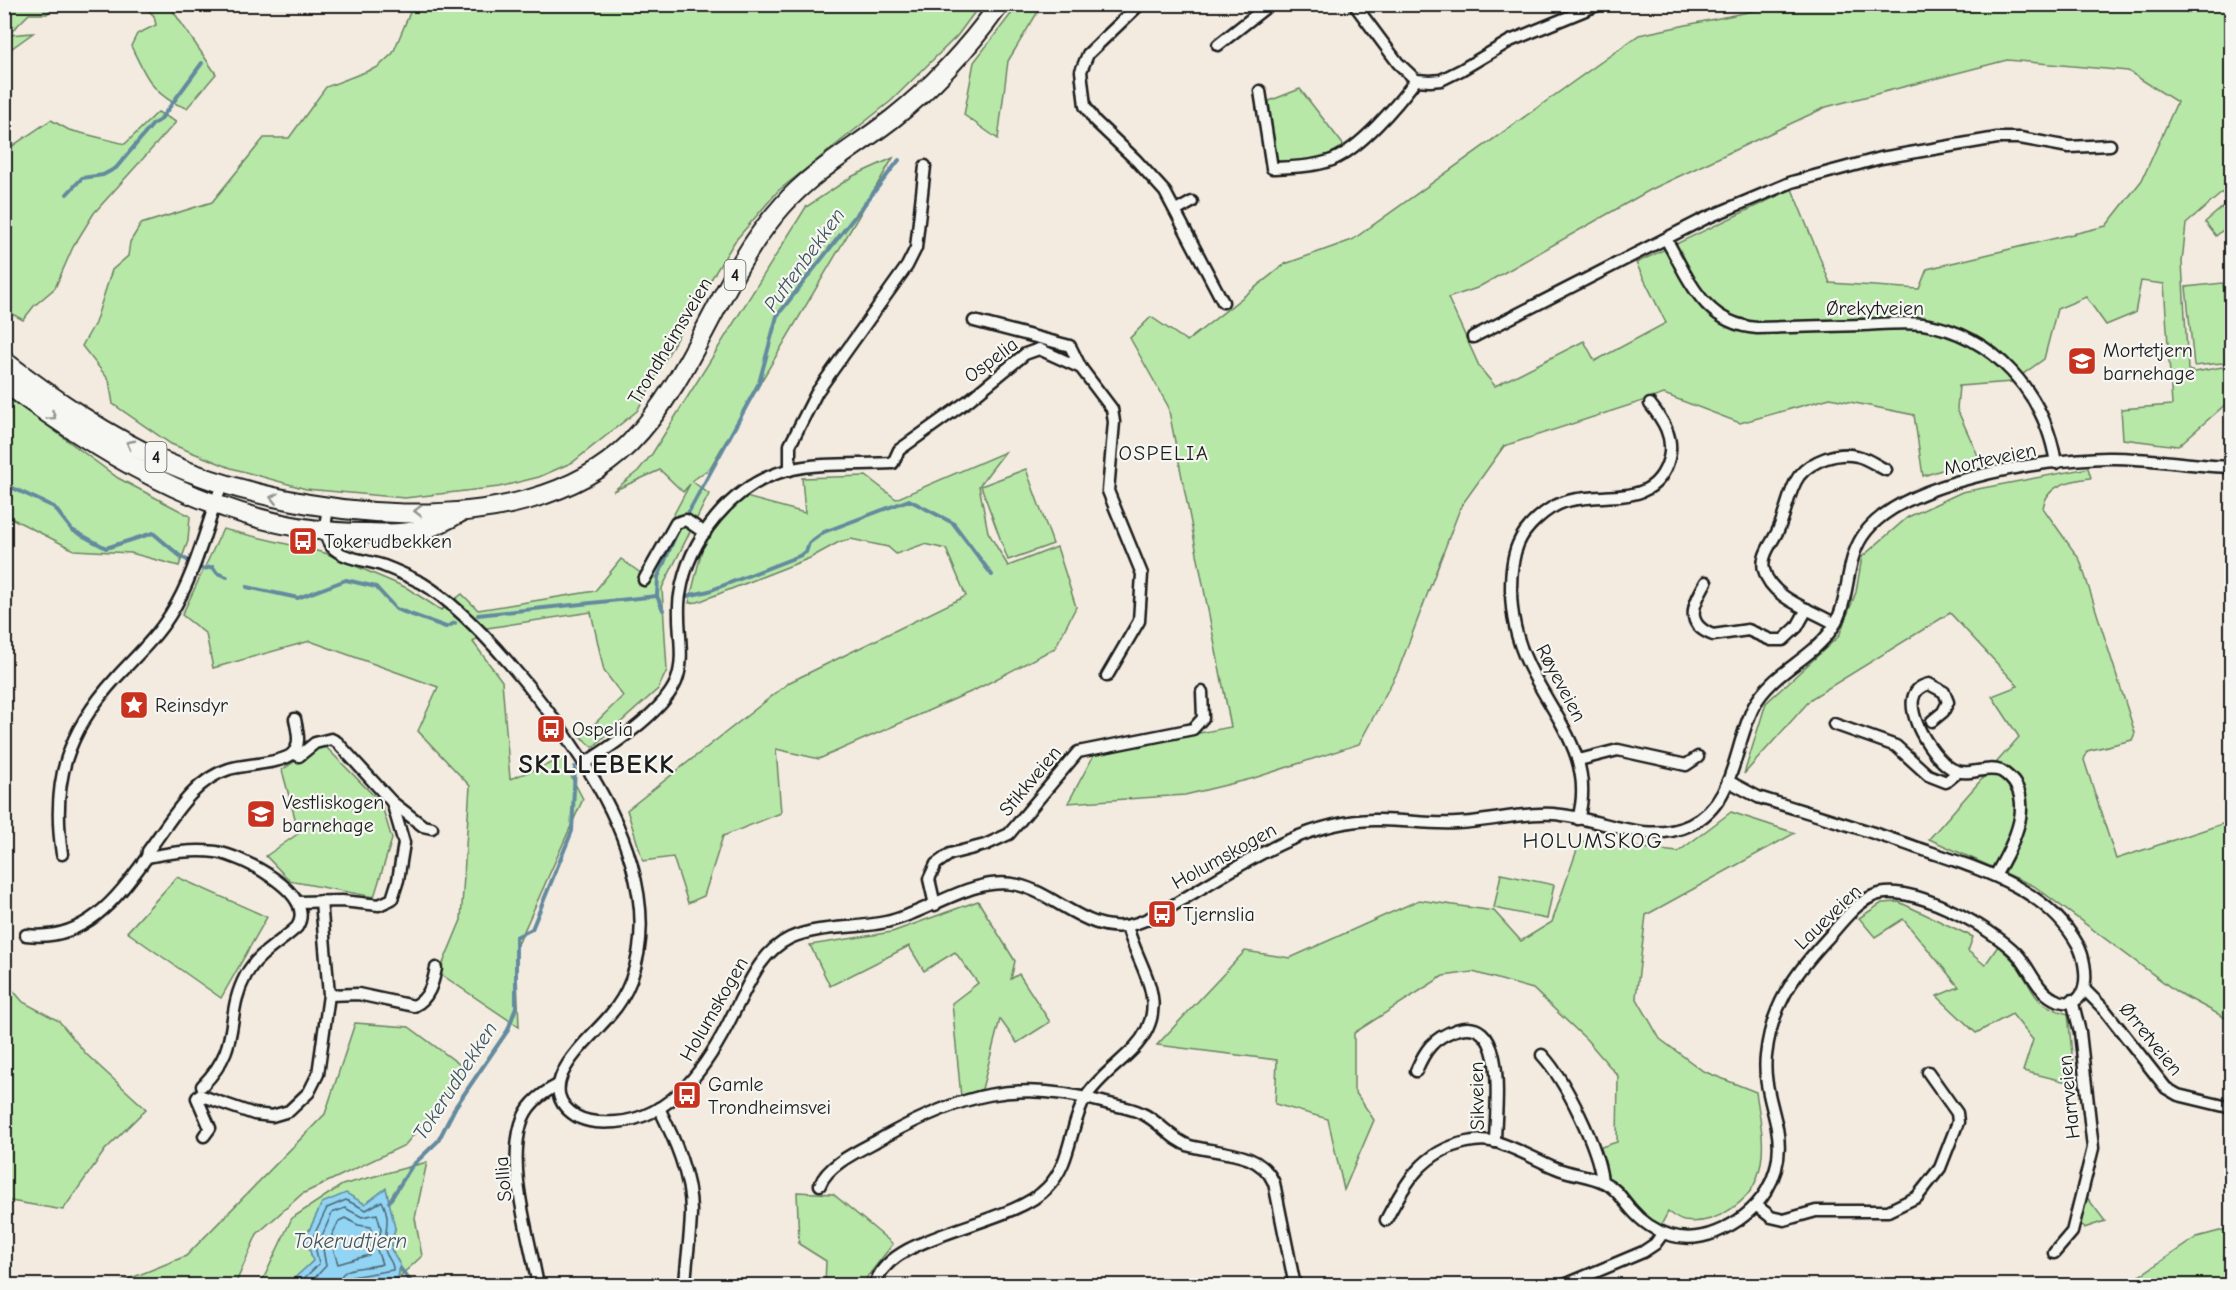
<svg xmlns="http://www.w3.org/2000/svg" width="2236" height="1290" font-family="'Comic Neue',sans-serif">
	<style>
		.green { fill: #b8e8a8; stroke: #6a8262; stroke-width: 1.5; fill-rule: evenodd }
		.water { fill: #92d4f4; stroke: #638a9e; stroke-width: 1.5 }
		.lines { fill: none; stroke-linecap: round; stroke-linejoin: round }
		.shore { stroke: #4b6672; stroke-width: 1.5 }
		.stream { stroke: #638a9e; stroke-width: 4 }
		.minor-casing { stroke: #1c1c1c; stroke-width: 15 }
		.trunk-casing { stroke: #1c1c1c; stroke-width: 22 }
		.minor { stroke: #f6f6f2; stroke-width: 10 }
		.trunk { stroke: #f6f6f2; stroke-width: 18 }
		.oneway { stroke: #949492 }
		.labels { text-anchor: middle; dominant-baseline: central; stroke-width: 4.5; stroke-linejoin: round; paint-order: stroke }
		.shield { fill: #f6f6f2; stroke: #5d5d5c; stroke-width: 1.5 }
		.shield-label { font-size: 18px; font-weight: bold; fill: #1c1c1c }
		.street-label { font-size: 20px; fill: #1c1c1c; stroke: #f6f6f2 }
		.poi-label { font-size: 20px; fill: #1c1c1c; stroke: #f6f6f2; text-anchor: start }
		.water-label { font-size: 21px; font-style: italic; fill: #3f535d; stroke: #f6f6f2 }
		.neighbourhood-label { font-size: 21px; letter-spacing: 1.5px; fill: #1c1c1c; stroke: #f6f6f2 }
		.quarter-label { font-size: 22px; letter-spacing: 1.5px; fill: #1c1c1c; stroke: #f6f6f2 }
		.district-label { font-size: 26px; font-weight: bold; letter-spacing: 1.5px; fill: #1c1c1c; stroke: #f6f6f2 }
	</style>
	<rect width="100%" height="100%" fill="#f3ebe0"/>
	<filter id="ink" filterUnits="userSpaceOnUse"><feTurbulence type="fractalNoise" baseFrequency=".0167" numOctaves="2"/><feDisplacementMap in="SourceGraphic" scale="12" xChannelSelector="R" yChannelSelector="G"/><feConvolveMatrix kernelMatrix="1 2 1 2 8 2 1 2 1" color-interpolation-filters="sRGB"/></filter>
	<g filter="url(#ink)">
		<g class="green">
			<path d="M5 4H54V5L47 14H29L8 35 33 33 5 53Z"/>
			<path d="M421 4H980V5L957 36 891 101 778 191 735 241 695 305 637 411 573 462 539 477 499 487 405 498 306 489 231 468 171 444 113 404 109 380 82 346 95 323 112 270 128 256 130 242 141 224 212 202 264 138H289L326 87 378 67 393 53 411 10Z"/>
			<path d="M143 5H169L216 74 187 108C154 98 145 75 131 46L137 34 156 25 154 16Z"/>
			<path d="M1018 5H1042L1008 61 998 139 964 115 974 62Z"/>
			<path d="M1781 5H2231V185L2186 224 2182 262 2188 370 2195 372 2222 367 2231 377V397L2228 402 2178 446 2123 439 2121 409 2172 405 2164 284 2141 281 2135 313 2106 325 2086 297 2057 309 2044 359 2012 382 1959 386 1957 409 1979 458 1923 476 1914 415 1830 398 1740 423 1664 394 1504 446 1461 506 1398 671 1359 744 1251 779 1185 795 1068 803 1095 753 1231 727 1168 406 1130 338 1151 317 1187 341 1285 264 1352 240 1639 35ZM2007 60 2128 71 2177 102 2142 180 2106 226 1927 269 1919 289 1830 283 1792 189 1636 263 1666 323 1595 361 1584 341 1495 386 1480 368 1448 298 1477 288 1650 190 1826 107Z"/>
			<path d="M1300 89 1345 147 1318 159 1276 162 1269 101Z"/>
			<path d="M158 112 176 122 94 213 73 247 55 288 34 306 23 320 5 310V151L51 120 69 130 125 144Z"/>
			<path d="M893 158 710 468 692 481 709 494 662 588 667 670 658 689 593 747 581 737 623 696 604 671 591 612 487 628 473 642 502 681 510 779 562 759 583 799 516 949 519 1027 439 973 461 920 470 786 418 731 438 687 310 641 213 668 206 634 182 615 223 529 325 553 407 588 441 610 462 594 478 610 595 591 621 559 642 574 690 484 683 492 660 470 613 491 638 471 652 454 806 207 853 176Z"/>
			<path d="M2224 206 2231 214V223L2216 236 2205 222Z"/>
			<path d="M2223 283 2231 362 2194 366 2186 287Z"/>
			<path d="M5 394 118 478 190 516 188 541 179 566 131 553 74 550 5 515Z"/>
			<path d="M1005 452 979 486 988 532 1008 566 1057 547 1076 607 1055 648 975 690 819 759 776 749 781 813 723 836 704 896 688 903 673 857 643 861 627 810 790 682 966 596 946 549 924 544 896 554 888 547 851 539 839 542 810 558 698 602 689 603 703 545 721 514 746 497 805 513 802 478 866 476 896 499Z"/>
			<path d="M2088 468 2091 478C2070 481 2047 484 2043 508L2080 560 2135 733 2132 740 2087 751 2084 760 2116 859 2231 821V1021L2177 992 2034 886 1929 839 2019 737 1992 696 2018 686 1950 613 1812 698 1744 774 1766 703 1839 636 1856 592 1862 557 1908 517 1962 492Z"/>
			<path d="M1026 469 1053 544 1008 560 981 486Z"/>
			<path d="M322 743 381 803 392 839 374 897 290 881 266 856 299 833 282 770Z"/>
			<path d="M1731 812 1795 833 1646 915 1636 997 1660 1039 1703 1071 1756 1092C1760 1120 1767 1148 1758 1175 1750 1203 1713 1226 1684 1221 1679 1220 1672 1215 1668 1212L1658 1231 1611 1184 1595 1149 1617 1142 1618 1076 1586 1039 1533 989 1473 972 1443 976 1354 1033V1090L1374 1120 1344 1190 1328 1119 1275 1104 1277 1060 1157 1045 1245 951 1290 958 1419 900 1494 911 1521 941 1552 922 1580 841 1678 852Z"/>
			<path d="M1501 874 1554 885 1547 919 1494 908Z"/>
			<path d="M177 877 267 917 221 998 127 932Z"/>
			<path d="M978 901 1015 961 1011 979 1019 974 1050 1022 1017 1043 1000 1019 982 1089 961 1097 952 1003 978 983 955 952 924 971 909 946 830 986 810 945 892 932Z"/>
			<path d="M1899 902 1973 937 1968 951 1985 965 1998 946C2005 953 2013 959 2018 967 2037 995 2031 1003 2068 1014L2075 1084 2023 1071 2033 1040 2012 1014 1976 1033 1937 996 1959 987 1903 919 1875 937 1859 918 1882 903Z"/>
			<path d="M11 988 23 1002 59 1021 86 1054 146 1109 105 1150 63 1210 5 1200 4 992Z"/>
			<path d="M355 1023 409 1027 467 1070 405 1145 302 1194 257 1234 235 1285H114L186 1256 325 1114Z"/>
			<path d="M427 1162 415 1218 422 1256 398 1278 400 1265 391 1249 395 1228 365 1204 322 1203 306 1237 313 1261 288 1285H299L260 1286 292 1218 342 1185Z"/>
			<path d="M797 1192 833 1194 893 1244 867 1277 866 1285H825L826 1261 799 1244Z"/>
			<path d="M2086 1196 2105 1221 2084 1228 2080 1222Z"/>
			<path d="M2231 1228V1285H2126L2197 1237Z"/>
		</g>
		<path class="water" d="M386 1188 395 1228 391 1249 400 1265 398 1278 346 1285H287L313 1261 306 1237 322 1203 346 1193 365 1204Z"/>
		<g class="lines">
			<g class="shore">
				<path d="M345 1218 358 1225 371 1227 369 1255 338 1264 330 1239 339 1221Z"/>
				<path d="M296 1286 319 1264 313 1237 327 1208 346 1200 366 1210 382 1201C392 1221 384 1231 385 1248 385 1257 394 1261 393 1270L351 1277 346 1286"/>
				<path d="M307 1286 326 1266 321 1238 332 1213 345 1208 362 1217 377 1214 381 1229 377 1250 382 1264C367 1270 340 1262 338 1286"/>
			</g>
			<g class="stream">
				<path d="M67 194 82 178 103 175 116 168 153 124 160 120 202 63"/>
				<path d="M4 484 54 507 72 530 106 548 153 533 180 556 203 569 213 567 217 573 227 577"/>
				<path d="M687 515 759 383 777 316 899 160"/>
				<path d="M247 587 298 598 346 580 376 587 396 609 446 627 455 623"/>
				<path d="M657 596 658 577 680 525"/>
				<path d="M687 596 709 591 799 556 806 552 809 543 824 532 909 500 953 523 992 575"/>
				<path d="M478 615 657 596 663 610"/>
				<path d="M389 1202 412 1166 438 1141 456 1106 508 1030 516 1007V937L532 929 572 831 575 767"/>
				<path d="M400 1268 414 1286"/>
			</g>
			<g class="minor-casing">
				<g id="minor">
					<path d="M1140 4 1088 54 1081 71 1085 106 1095 121 1136 160 1165 192 1223 302"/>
					<path d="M1354 4 1398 63 1416 80 1430 81 1441 80 1461 70 1510 41 1600 4"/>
					<path d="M1218 45 1270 4"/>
					<path d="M1260 91 1272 168C1292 167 1313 167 1332 160 1361 148 1397 105 1416 80"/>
					<path d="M1176 211 1192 202"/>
					<path d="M1666 239C1689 279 1704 324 1757 328 1793 327 1828 326 1863 325 1883 324 1903 322 1923 324 1994 335 2045 394 2056 463"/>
					<path d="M974 321 1070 346 1081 368"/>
					<path d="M1473 337 1704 219 1792 182 1881 158 1997 138H2020L2069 147 2110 145"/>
					<path d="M790 470V445L817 392 907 266 916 248 925 166"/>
					<path d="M328 507C326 521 322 536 332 547 344 560 369 560 384 566 397 571 410 577 422 583 475 615 546 704 580 757 621 819 659 905 631 980 626 993 619 1005 610 1015 590 1040 529 1086 576 1116 588 1123 602 1123 616 1122 674 1118 710 1062 733 1014 748 986 759 953 790 938 819 925 855 929 886 922 929 913 972 875 1018 885 1057 894 1090 937 1134 924 1155 918 1176 903 1195 892 1250 859 1308 821 1374 820 1401 819 1429 825 1457 823 1488 822 1522 812 1553 814 1599 817 1645 846 1690 825 1736 803 1733 747 1754 706 1772 672 1811 660 1832 629 1851 600 1844 565 1862 537 1898 481 2044 459 2107 458 2149 457 2190 466 2232 467"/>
					<path d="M644 580 676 523 686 520 705 533"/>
					<path d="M1706 582C1694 603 1683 624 1713 635L1748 630 1771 640H1783L1797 627 1807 609"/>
					<path d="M1835 624C1813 610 1771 599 1764 570 1760 555 1774 541 1779 528 1786 512 1789 490 1799 476 1811 461 1837 451 1857 456 1867 458 1877 466 1886 470"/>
					<path d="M1932 721 1943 712 1948 702 1944 692 1929 684C1890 692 1930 757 1952 769 1968 778 1984 765 2001 771 2041 795 2012 846 1995 876"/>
					<path d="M1834 724 1896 746 1928 775 1946 782 1958 772"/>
					<path d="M293 753 299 756 315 743 331 739 337 742 392 802 404 843 398 880 392 899 379 905 342 901 298 902"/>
					<path d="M1579 760 1618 750 1686 765 1698 757"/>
					<path d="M585 763C612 746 663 712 676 682 687 655 675 624 680 595 688 540 732 484 788 470 821 462 859 465 893 463L899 450 969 400 1025 354 1039 349 1081 368 1112 409 1114 422 1108 491 1142 574 1139 621 1107 676"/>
					<path d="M392 802 423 826 432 828"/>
					<path d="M1578 819C1596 758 1552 715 1528 664 1517 641 1511 614 1511 589 1511 574 1512 558 1518 544 1525 527 1546 508 1564 502 1601 489 1655 512 1669 458 1674 437 1663 420 1650 404"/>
					<path d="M62 854C51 781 67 732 116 678 135 657 155 639 170 615 195 576 206 527 222 484"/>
					<path d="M147 857C169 853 193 849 216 852 242 856 318 894 297 927 279 944 258 953 246 975 223 1017 244 1044 202 1086"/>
					<path d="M935 905 929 879 936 864 950 854 985 845 1009 834 1078 752 1193 729 1203 718 1202 692"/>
					<path d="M26 935C84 942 116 900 147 857L148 851C170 822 192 780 229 769 244 764 281 764 292 754 302 745 297 730 295 719"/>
					<path d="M2084 989 2104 1009 2166 1088 2178 1095 2232 1108"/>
					<path d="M329 995 358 994 414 1006C429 999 433 983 436 968"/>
					<path d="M1542 1055C1566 1081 1598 1147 1602 1181"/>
					<path d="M1416 1071C1425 1050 1433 1038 1456 1030 1510 1013 1495 1113 1495 1142"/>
					<path d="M659 1108C674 1138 691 1176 691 1211 691 1235 686 1261 685 1286"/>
					<path d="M204 1136 210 1128 197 1098 199 1095 254 1114 272 1116 289 1111 309 1092 318 1074 329 995 321 901"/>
					<path d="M820 1185C828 1163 865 1148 884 1137 960 1095 1017 1078 1102 1102 1115 1106 1129 1107 1141 1113 1160 1121 1171 1140 1190 1146 1219 1154 1260 1150 1274 1183L1295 1286"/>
					<path d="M1757 1206 1771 1217 1784 1220 1816 1211H1888L1917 1197 1940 1168 1958 1122 1957 1113 1928 1072"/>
					<path d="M1386 1220C1405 1183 1423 1151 1467 1142 1476 1140 1486 1139 1496 1142 1516 1148 1537 1160 1556 1168 1572 1175 1591 1175 1605 1183 1616 1188 1623 1200 1631 1209 1653 1235 1684 1245 1716 1232 1760 1214 1786 1175 1777 1128 1772 1103 1763 1081 1766 1056 1771 1007 1793 976 1825 941 1839 926 1854 904 1873 896 1908 880 1992 928 2017 954 2030 968 2036 990 2054 999 2092 1016 2089 966 2078 945 2045 885 1972 867 1912 846 1861 828 1809 813 1758 797L1728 781"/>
					<path d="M2054 1253 2072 1232 2093 1148 2080 1032 2072 1000"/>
					<path d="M538 1286C530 1238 507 1171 521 1124 526 1105 542 1093 558 1085"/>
					<path d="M875 1286C885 1233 1010 1227 1047 1188 1072 1163 1069 1125 1086 1097 1098 1078 1119 1064 1134 1048 1174 1005 1139 970 1127 926"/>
					<path d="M1562 1286 1643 1252 1655 1244 1663 1233"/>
				</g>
			</g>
			<g class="trunk-casing">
				<g id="trunk">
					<path d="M4 361C55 400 107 436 165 462 289 517 523 550 629 444 696 376 719 276 783 205 813 171 856 147 892 119 934 86 969 47 1000 4"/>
					<path d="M4 382C108 460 232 533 365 533 384 534 407 534 425 529 436 526 448 519 458 514"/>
				</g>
			</g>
			<use href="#minor" class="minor"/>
			<use href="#trunk" class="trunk"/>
		</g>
		<defs><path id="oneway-chevron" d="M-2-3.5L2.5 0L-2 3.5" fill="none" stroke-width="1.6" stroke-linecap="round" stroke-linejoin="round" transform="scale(1.5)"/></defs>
		<g class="oneway">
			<use href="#oneway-chevron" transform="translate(52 416) rotate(34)"/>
			<use href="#oneway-chevron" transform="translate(130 444) rotate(-152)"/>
			<use href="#oneway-chevron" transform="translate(274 498) rotate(-167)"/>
			<use href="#oneway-chevron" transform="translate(418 511) rotate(180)"/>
		</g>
	</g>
	<defs>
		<g id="school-square" transform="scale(1.5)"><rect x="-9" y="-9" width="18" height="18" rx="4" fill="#c8321e" stroke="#f6f6f2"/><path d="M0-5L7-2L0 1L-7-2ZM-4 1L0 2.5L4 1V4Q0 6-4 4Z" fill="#fff"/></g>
		<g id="bus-square" transform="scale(1.5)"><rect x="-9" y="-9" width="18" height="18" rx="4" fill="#c8321e" stroke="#f6f6f2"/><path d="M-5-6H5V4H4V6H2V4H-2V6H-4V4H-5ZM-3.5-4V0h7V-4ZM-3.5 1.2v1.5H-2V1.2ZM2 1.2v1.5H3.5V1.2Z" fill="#fff"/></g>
		<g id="sight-square" transform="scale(1.5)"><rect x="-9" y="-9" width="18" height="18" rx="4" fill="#c8321e" stroke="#f6f6f2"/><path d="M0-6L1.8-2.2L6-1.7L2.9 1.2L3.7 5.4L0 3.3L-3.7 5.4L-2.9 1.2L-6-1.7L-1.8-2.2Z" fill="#fff"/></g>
	</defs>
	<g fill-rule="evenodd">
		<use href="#school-square" x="2082" y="361"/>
		<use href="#bus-square" x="303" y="541"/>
		<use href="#sight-square" x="134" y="705"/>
		<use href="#bus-square" x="551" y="729"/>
		<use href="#school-square" x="261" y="814"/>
		<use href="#bus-square" x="1162" y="914"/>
		<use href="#bus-square" x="687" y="1095"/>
	</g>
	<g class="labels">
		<g class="shield">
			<rect x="724.5" y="260" width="21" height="30" rx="4.5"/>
			<rect x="145.5" y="442" width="21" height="30" rx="4.5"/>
		</g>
		<g class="shield-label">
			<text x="735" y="275">4</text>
			<text x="156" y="457">4</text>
		</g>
		<g class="street-label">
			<text x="1875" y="308">Ørekytveien</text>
			<text transform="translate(670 341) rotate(-59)">Trondheimsveien</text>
			<text transform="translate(991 360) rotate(-37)">Ospelia</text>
			<text transform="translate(1990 459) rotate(-12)">Morteveien</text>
			<text transform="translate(1561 683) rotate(62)">Røyeveien</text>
			<text transform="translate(1030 781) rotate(-50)">Stikkveien</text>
			<text transform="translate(1224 856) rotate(-29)">Holumskogen</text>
			<text transform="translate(1828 917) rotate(-44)">Laueveien</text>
			<text transform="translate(714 1009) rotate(-60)">Holumskogen</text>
			<text transform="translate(2151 1039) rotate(51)">Ørretveien</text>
			<text transform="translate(1477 1096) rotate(-91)">Sikveien</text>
			<text transform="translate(2069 1097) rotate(-96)">Harrveien</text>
			<text transform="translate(503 1179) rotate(-95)">Sollia</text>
		</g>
		<g class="poi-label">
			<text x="2103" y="350">Mortetjern<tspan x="2103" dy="23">barnehage</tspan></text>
			<text x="324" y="541">Tokerudbekken</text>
			<text x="155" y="705">Reinsdyr</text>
			<text x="572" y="729">Ospelia</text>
			<text x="282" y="802">Vestliskogen<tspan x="282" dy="23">barnehage</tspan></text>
			<text x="1183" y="914">Tjernslia</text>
			<text x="708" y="1084">Gamle<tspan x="708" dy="23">Trondheimsvei</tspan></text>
		</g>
		<g class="water-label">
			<text transform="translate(804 260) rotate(-54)">Puttenbekken</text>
			<text transform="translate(455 1081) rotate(-57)">Tokerudbekken</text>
			<text x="350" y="1241">Tokerudtjern</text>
		</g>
		<g class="neighbourhood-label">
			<text x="1164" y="453">OSPELIA</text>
		</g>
		<g class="quarter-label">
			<text x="1593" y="841">HOLUMSKOG</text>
		</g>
		<g class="district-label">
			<text x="597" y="765">SKILLEBEKK</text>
		</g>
	</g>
	<rect width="2236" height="1290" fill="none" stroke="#f6f6f2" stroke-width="24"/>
	<rect x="12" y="12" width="2212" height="1266" fill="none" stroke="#1c1c1c" stroke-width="2" filter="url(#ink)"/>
</svg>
